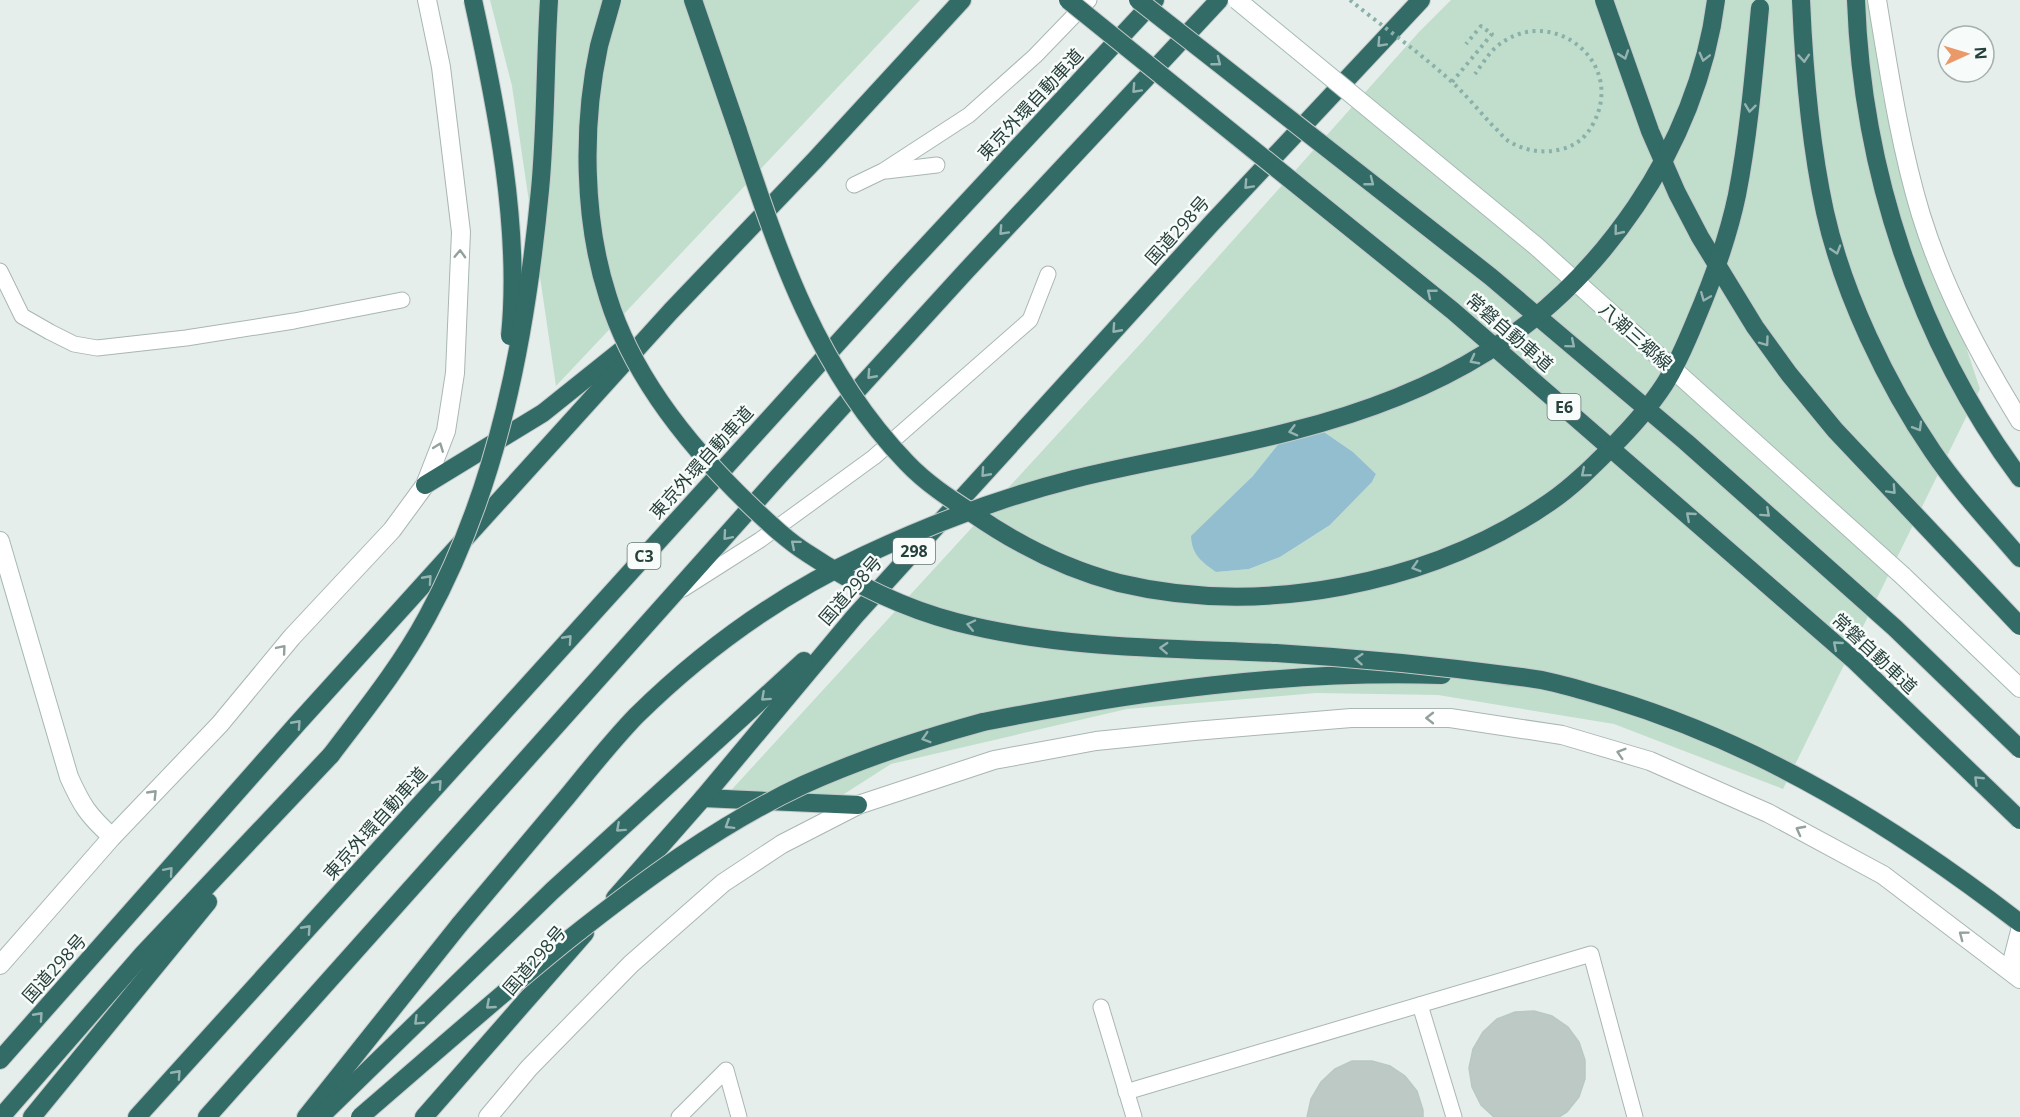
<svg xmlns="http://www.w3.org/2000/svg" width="2020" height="1117" font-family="'Open Sans','Noto Sans JP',sans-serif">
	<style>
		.green { fill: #c1decc; fill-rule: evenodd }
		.water { fill: #92bed0 }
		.building { fill: #bcc9c5; stroke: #b9c8c3; stroke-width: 1.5 }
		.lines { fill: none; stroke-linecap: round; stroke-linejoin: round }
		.lane-casing { stroke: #a9b6b4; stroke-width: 17 }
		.street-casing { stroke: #a9b6b4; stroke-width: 20 }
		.secondary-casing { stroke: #a5b9b5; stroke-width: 20 }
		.highway-casing { stroke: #c2cac8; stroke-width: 20 }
		.path { stroke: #89b0a9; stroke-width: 4; stroke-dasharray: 3 4.5; stroke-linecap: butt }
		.lane { stroke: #fff; stroke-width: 15 }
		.street { stroke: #fff; stroke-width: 18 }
		.secondary { stroke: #fff; stroke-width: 18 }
		.highway { stroke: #336b66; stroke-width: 18 }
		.secondary-bridge-casing { stroke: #a5b9b5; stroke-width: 20; stroke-linecap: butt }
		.highway-bridge-casing { stroke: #c2cac8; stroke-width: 20; stroke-linecap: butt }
		.path-bridge { stroke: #89b0a9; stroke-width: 4; stroke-dasharray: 3 4.5; stroke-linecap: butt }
		.secondary-bridge { stroke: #fff; stroke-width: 18 }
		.highway-bridge { stroke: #336b66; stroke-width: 18 }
		.oneway { stroke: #95b3b0 }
		.oneway2 { stroke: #92a09e }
		.labels { text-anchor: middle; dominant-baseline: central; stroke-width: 5; stroke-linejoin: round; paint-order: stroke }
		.shield { fill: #f7fbf9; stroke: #657875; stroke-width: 1.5 }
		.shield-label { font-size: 16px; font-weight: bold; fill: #26403c }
		.street-label { font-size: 18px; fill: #26403c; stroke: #f7fbf9 }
	</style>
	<rect width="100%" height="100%" fill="#e6eeec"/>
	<g class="green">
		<path d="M490 0H920L556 386 512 86Z"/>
		<path d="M1451 0H1870L1883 97 1980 389 1783 789 1614 724 1438 695 1316 693 1127 709 891 764 830 803 724 798 1142 342 1419 32ZM1321 430 1353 452 1376 474 1372 482 1330 525 1280 557 1249 569 1215 572 1252 477 1284 437Z"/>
	</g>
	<path class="water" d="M1321 430 1353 452 1376 474 1372 482 1330 525 1280 557 1249 569 1216 572C1201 561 1192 555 1191 536L1252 477 1284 437Z"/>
	<g class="building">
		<path d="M1534 1011 1552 1016 1568 1027 1579 1042 1585 1060V1079L1579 1097 1567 1112 1559 1117H1494L1481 1105 1472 1087 1469 1068 1473 1049 1483 1032 1497 1019 1515 1012Z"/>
		<path d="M1352 1061H1372L1390 1066 1405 1076 1417 1091 1423 1110V1117H1307L1311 1099 1321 1082 1335 1069Z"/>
	</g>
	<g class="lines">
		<g class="lane-casing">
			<g id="lane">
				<path d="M886 171 937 165"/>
				<path d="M854 185 883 171 969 115 1035 56 1089 0"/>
				<path d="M0 271 22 316 50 332 74 344 97 348 186 338 294 321 402 300"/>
				<path d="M683 589 760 540 874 457 1030 320 1048 274"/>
				<path d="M1420 1005 1454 1117"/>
				<path d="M1101 1007 1134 1117"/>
				<path d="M1126 1092 1591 954 1635 1117"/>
				<path d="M679 1117 726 1070 739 1117"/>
			</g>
		</g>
		<g class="street-casing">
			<g id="street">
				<path d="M1877 0C1889 72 1900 146 1921 215 1944 289 1980 356 2020 421"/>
				<path d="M0 965 112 837 220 724 292 637 392 530 425 485 446 431 455 373 461 232 441 67 427 0"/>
				<path d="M488 1117 529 1068 631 964 723 883 782 844 858 805 994 760 1096 741 1194 731 1351 718H1450L1562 735 1650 761 1768 813 1883 875 2020 979"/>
			</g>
		</g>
		<g class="secondary-casing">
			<g id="secondary">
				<path d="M0 541 69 777C82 806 88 815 112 837"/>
				<path d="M1903 576 2020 688"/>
				<path d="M2010 970 2020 931"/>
			</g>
		</g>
		<g class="highway-casing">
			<g id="highway">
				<path d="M693 0 738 131"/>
				<path d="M1801 0C1804 71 1810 143 1825 212 1843 293 1887 385 1933 452 1959 490 1990 523 2020 558"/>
				<path d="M1856 0C1862 170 1918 341 2020 478"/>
				<path d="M425 485 543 413 628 345"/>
				<path d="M1506 676C1542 677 1578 689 1612 699 1763 745 1897 828 2020 923"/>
				<path d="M983 722C1135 692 1287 670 1442 675"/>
				<path d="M703 798 858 805"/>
				<path d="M615 898 703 798 855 616 1211 224 1421 0"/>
				<path d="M0 1060 297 724 671 311 815 160 962 0"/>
				<path d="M1 1117 143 954 331 755"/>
				<path d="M32 1117 208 902"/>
				<path d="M137 1117 902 272 1155 0"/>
				<path d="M207 1117 779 476 966 271 1219 0"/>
				<path d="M306 1117 460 924"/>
				<path d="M320 1117 552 891 804 661"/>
				<path d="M424 1117 585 933"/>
			</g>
		</g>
		<path class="path" d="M1452 82 1492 34 1481 26 1466 44"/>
		<use href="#lane" class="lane"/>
		<use href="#street" class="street"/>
		<use href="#secondary" class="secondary"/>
		<use href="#highway" class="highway"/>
		<g class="secondary-bridge-casing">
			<path id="secondary-bridge" d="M1237 0 1536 246 1903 576"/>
		</g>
		<g class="highway-bridge-casing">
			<g id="highway-bridge">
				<path d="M473 0C496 105 521 228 510 336"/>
				<path d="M612 0C608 15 603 31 599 46 582 125 583 220 608 297 633 379 693 451 754 509 771 525 788 541 807 553 852 583 903 608 956 622 1060 649 1169 648 1276 653 1358 658 1440 666 1521 677"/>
				<path d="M1068 0 1453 311 1855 661 2020 820"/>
				<path d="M1138 0 1491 277 1686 442 1895 628 2020 749"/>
				<path d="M1604 0 1650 131 1677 193 1700 237 1755 327 1789 374 1835 430 2020 626"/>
				<path d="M738 131C778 252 816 369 907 463 926 483 949 498 972 513 1018 545 1065 569 1119 583 1261 617 1430 585 1550 502 1572 487 1592 467 1611 448 1630 429 1649 408 1664 385 1677 365 1687 341 1696 319 1713 279 1728 238 1737 195 1749 133 1754 71 1760 8"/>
				<path d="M331 755C365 710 400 667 427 617 498 487 526 337 540 190 546 127 545 63 549 0"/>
				<path d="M460 924C495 882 531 840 566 798 589 770 611 742 636 716 703 650 779 595 865 555 931 524 1003 497 1074 479 1146 461 1220 450 1292 431 1438 394 1550 333 1636 206 1677 146 1707 73 1716 0"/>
				<path d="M360 1117C429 1058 497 997 568 940 641 882 718 825 803 785 861 759 921 739 983 722"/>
			</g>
		</g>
		<path class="path-bridge" d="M1350 0C1383 27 1422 54 1453 83 1467 96 1480 112 1493 126 1499 131 1503 138 1510 142 1526 151 1544 154 1562 149 1577 145 1586 137 1593 124 1628 60 1547 0 1494 49 1487 56 1481 66 1475 74"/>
		<use href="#secondary-bridge" class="secondary-bridge"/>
		<use href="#highway-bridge" class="highway-bridge"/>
	</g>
	<defs><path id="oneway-chevron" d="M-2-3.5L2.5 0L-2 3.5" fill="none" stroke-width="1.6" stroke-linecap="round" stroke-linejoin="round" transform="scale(1.5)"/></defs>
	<g class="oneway">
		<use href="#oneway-chevron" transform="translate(1381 43) rotate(133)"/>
		<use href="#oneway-chevron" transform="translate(1624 55) rotate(71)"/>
		<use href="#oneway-chevron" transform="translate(1704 57) rotate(104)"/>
		<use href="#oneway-chevron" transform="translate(1804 58) rotate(86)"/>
		<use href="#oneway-chevron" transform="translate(1217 62) rotate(38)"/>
		<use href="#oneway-chevron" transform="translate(1136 89) rotate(133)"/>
		<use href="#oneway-chevron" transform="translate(1750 108) rotate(97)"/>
		<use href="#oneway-chevron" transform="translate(1370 182) rotate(38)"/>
		<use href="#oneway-chevron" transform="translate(1248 185) rotate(133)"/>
		<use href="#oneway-chevron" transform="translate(1003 231) rotate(133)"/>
		<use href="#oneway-chevron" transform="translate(1618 231) rotate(129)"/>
		<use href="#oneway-chevron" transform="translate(1836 250) rotate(73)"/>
		<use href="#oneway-chevron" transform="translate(1431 293) rotate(-141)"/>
		<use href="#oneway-chevron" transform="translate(1705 297) rotate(112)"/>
		<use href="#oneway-chevron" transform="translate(1116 329) rotate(132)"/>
		<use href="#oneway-chevron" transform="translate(1765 342) rotate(54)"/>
		<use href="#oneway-chevron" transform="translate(1571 344) rotate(40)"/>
		<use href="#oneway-chevron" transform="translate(1474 360) rotate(152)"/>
		<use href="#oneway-chevron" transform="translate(871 375) rotate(132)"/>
		<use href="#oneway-chevron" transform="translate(1918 427) rotate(59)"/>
		<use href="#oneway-chevron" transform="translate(1293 431) rotate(165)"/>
		<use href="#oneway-chevron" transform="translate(985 473) rotate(132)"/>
		<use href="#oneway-chevron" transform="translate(1585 473) rotate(140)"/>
		<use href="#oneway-chevron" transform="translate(1892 490) rotate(47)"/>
		<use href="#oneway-chevron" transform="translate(1766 513) rotate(42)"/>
		<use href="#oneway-chevron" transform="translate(1690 516) rotate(-139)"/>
		<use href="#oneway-chevron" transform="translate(727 536) rotate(131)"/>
		<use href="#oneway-chevron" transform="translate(795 544) rotate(-140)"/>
		<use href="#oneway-chevron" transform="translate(1416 567) rotate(163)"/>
		<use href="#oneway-chevron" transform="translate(428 579) rotate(-48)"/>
		<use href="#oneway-chevron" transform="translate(971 625) rotate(-168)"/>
		<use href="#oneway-chevron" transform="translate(568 639) rotate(-48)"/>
		<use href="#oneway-chevron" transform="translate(1837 645) rotate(-139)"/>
		<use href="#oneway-chevron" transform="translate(1164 648) rotate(-177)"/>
		<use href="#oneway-chevron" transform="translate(1359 659) rotate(-176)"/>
		<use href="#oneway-chevron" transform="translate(765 697) rotate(138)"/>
		<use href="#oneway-chevron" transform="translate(297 724) rotate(-48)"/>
		<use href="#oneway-chevron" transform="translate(926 738) rotate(163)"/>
		<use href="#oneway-chevron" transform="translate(1978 780) rotate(-136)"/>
		<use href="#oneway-chevron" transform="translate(438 784) rotate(-48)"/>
		<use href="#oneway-chevron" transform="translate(729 825) rotate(148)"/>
		<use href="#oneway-chevron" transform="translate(620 828) rotate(138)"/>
		<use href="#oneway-chevron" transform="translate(169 871) rotate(-49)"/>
		<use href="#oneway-chevron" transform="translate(307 929) rotate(-48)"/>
		<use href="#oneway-chevron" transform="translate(490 1005) rotate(139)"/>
		<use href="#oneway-chevron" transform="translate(39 1016) rotate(-48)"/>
		<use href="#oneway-chevron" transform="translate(418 1021) rotate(136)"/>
		<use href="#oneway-chevron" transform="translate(177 1074) rotate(-48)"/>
	</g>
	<g class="oneway2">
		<use href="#oneway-chevron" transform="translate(460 254) rotate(-88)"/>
		<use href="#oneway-chevron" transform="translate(439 447) rotate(-69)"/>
		<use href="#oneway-chevron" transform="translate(282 649) rotate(-50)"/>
		<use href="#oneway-chevron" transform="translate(1430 718) rotate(-180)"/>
		<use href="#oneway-chevron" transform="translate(1621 753) rotate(-163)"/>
		<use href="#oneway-chevron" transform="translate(153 794) rotate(-46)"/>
		<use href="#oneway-chevron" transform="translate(1800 830) rotate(-152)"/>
		<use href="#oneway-chevron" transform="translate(1963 935) rotate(-143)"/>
	</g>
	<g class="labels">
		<g class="shield">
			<rect x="1547.5" y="394" width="33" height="26" rx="4.5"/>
			<rect x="893" y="538" width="42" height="26" rx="4.5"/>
			<rect x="627.5" y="543" width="33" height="26" rx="4.5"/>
		</g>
		<g class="shield-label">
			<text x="1564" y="407">E6</text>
			<text x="914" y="551">298</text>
			<text x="644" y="556">C3</text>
		</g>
		<g class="street-label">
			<text transform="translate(1030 104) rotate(-47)">東京外環自動車道</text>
			<text transform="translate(1177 230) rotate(-48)">国道298号</text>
			<text transform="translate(1510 332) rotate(41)">常磐自動車道</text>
			<text transform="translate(1636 336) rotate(42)">八潮三郷線</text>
			<text transform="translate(701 462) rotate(-48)">東京外環自動車道</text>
			<text transform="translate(850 590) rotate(-49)">国道298号</text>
			<text transform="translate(1875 653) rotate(43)">常磐自動車道</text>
			<text transform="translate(375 823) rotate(-48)">東京外環自動車道</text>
			<text transform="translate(534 960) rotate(-49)">国道298号</text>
			<text transform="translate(54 968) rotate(-48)">国道298号</text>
		</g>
	</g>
	<g transform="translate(1966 54) rotate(86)"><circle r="28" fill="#f7fbf9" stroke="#a3b0ad" stroke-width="1.5"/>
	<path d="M0-4.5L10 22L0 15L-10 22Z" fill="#eb9968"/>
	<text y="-9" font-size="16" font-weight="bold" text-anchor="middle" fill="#26403c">N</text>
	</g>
</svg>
